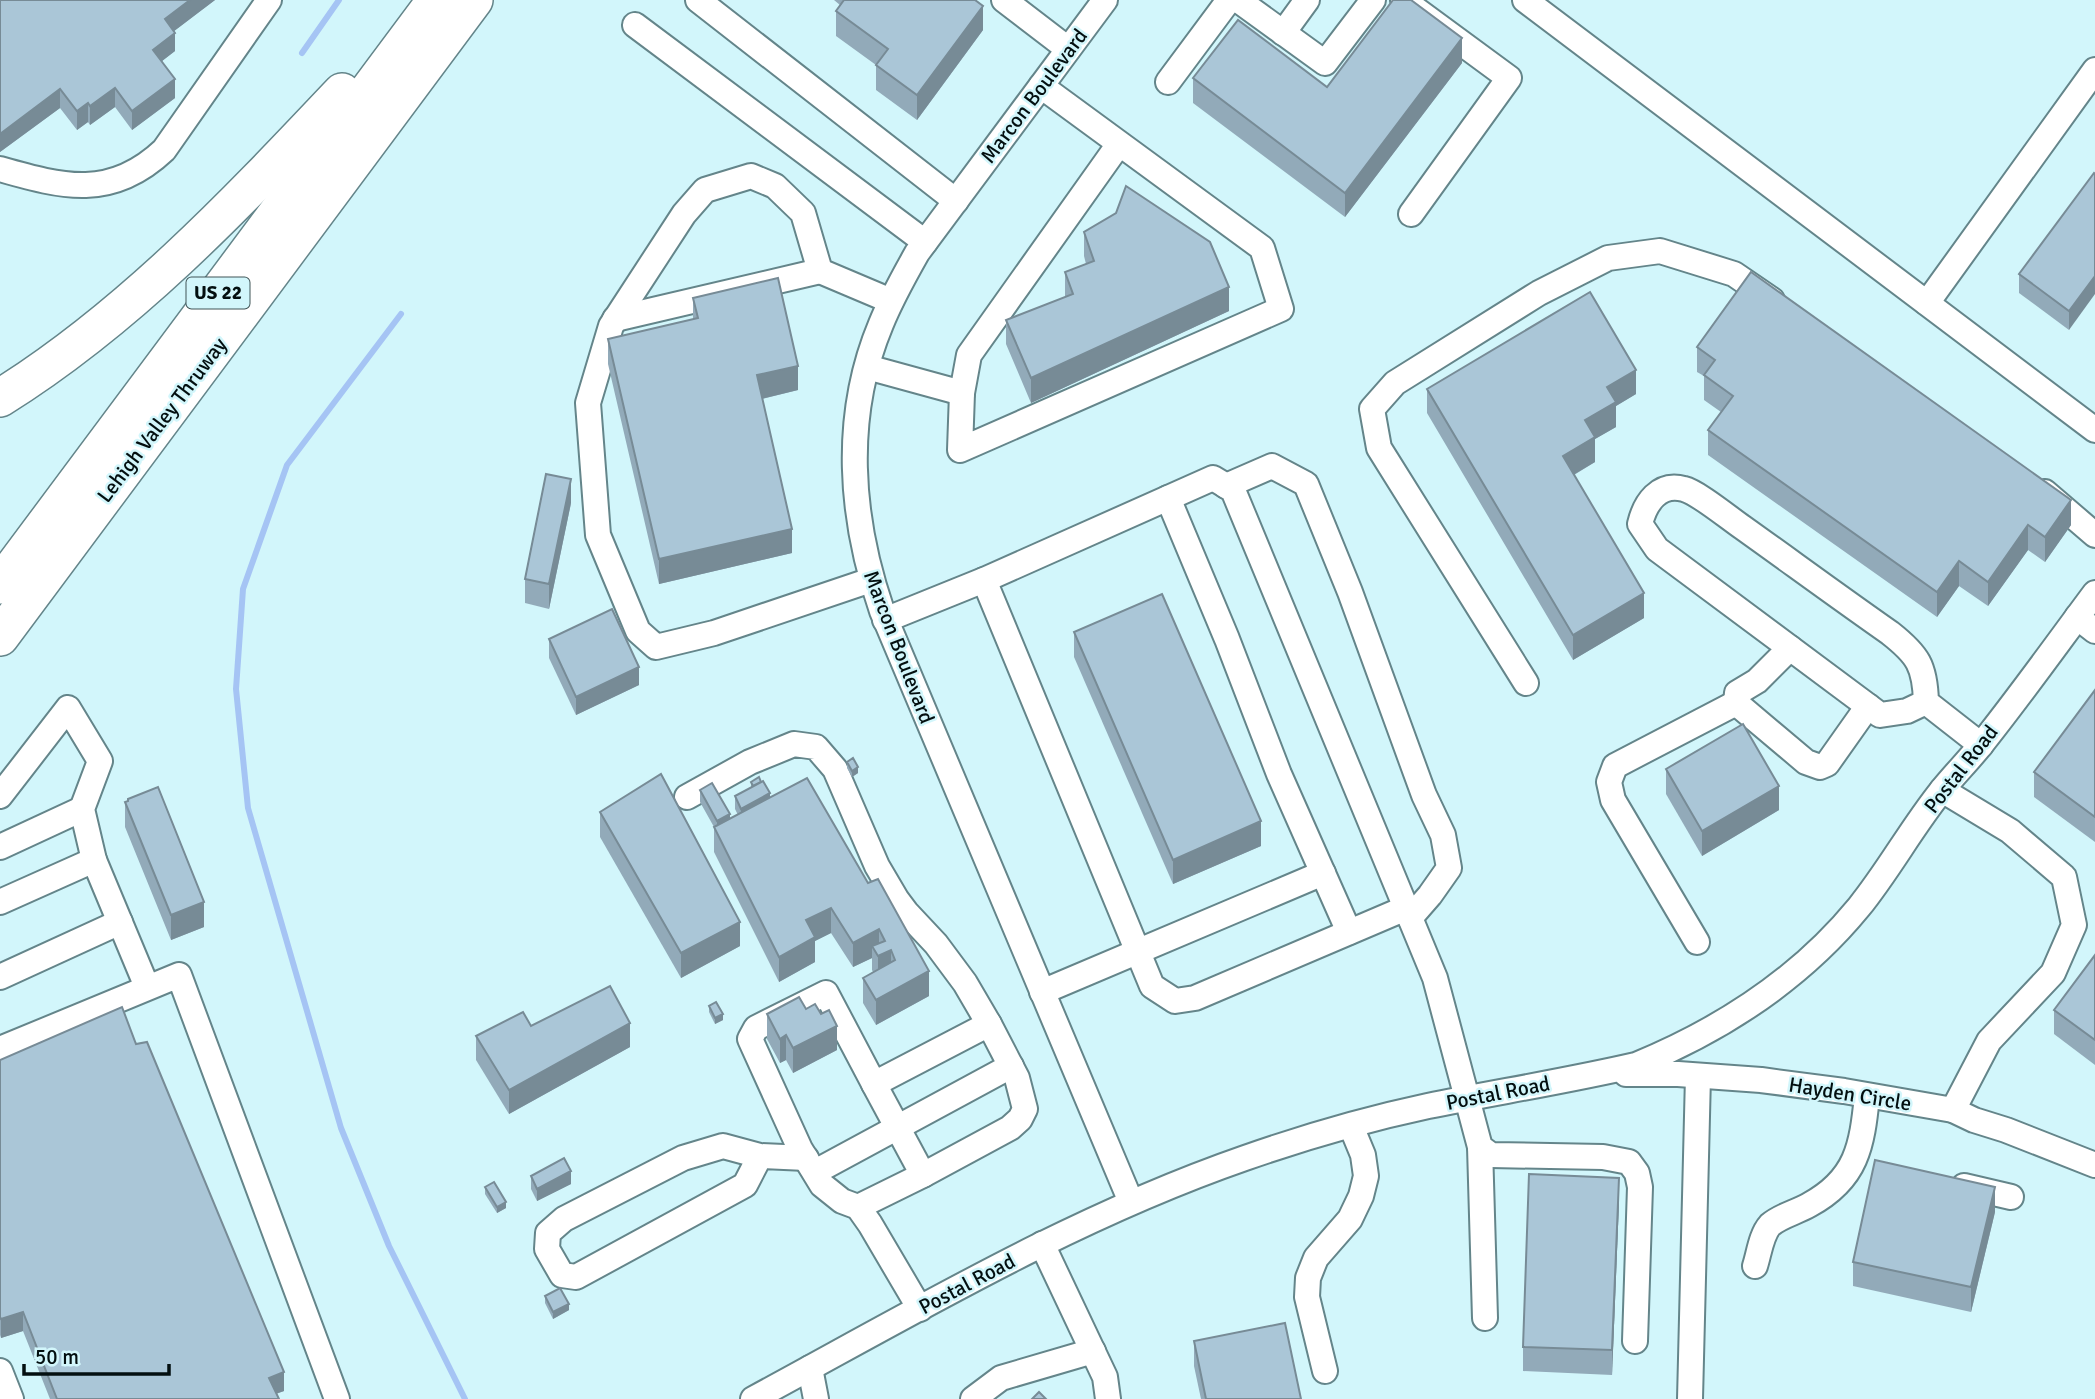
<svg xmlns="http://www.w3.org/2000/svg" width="2095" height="1399" font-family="Signika,sans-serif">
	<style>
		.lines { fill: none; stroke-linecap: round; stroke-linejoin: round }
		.stream { stroke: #a5c4f4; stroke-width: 6 }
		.minor-casing { stroke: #64858a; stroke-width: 28 }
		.highway-casing { stroke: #64858a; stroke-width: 40 }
		.minor { stroke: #fff; stroke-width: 24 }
		.highway { stroke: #fff; stroke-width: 37 }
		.wall { fill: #92aab9 }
		.shaded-wall { fill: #778b96 }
		.building { fill: #aac6d7; stroke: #778b96; stroke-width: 2 }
		.labels { text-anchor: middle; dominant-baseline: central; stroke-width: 5; stroke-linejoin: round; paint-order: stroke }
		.shield { fill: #d2f6fb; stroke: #415456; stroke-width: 2 }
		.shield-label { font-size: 19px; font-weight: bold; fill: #030f10 }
		.street-label { font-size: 21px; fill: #030f10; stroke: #d2f6fb }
	</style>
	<rect width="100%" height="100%" fill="#d2f6fb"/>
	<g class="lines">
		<g class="stream">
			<path d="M302 53 339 0"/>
			<path d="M401 314 287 465 243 589 236 689 248 808 341 1128 389 1246 465 1399"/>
		</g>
		<g class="minor-casing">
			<g id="minor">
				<path d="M698 0 956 201"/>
				<path d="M1004 0 1068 49"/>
				<path d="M1105 0 917 253C904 276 891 299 881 324 842 417 850 518 882 611L1131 1202"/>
				<path d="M1238 0 1325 63 1373 0"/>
				<path d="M1403 0 1509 78 1411 214"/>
				<path d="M1525 0 2095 430"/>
				<path d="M635 25 925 242"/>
				<path d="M1283 33 1307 0"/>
				<path d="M1168 82 1229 0"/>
				<path d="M1041 86 1262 248 1281 309 960 450 962 393 969 355 1119 144"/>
				<path d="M0 169C63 187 111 200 164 150L269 0"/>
				<path d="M1927 303 2095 70"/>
				<path d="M615 319 820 271"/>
				<path d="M867 367 962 393"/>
				<path d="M1226 486 1272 466 1306 484 1350 592 1424 795 1443 835 1449 868 1430 895 1410 918"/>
				<path d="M2045 492 2095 535"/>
				<path d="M1168 498 1227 639 1279 774 1349 932"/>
				<path d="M871 580 714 633 656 647 638 631 598 535 588 403 611 326 684 214 705 190 751 176 775 186 803 213 820 271 891 301"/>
				<path d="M984 580 1152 986 1175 1001 1195 998 1406 908"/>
				<path d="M2077 617 2095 631"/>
				<path d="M885 620 984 580 1213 478 1233 490 1435 978 1480 1147 1491 1155 1603 1157 1629 1162 1637 1173 1640 1187 1635 1341"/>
				<path d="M1790 648 1757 681 1737 693 1736 703 1806 762 1820 767 1827 764 1868 706"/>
				<path d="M1526 683 1379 448 1372 409 1395 383 1539 293 1608 258 1660 251 1734 274 1772 300"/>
				<path d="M1926 702 1907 711 1880 715 1657 549 1640 524C1645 503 1659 482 1684 489 1697 492 1729 518 1742 527 1791 562 1840 598 1890 633 1918 655 1925 666 1926 702L1981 745"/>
				<path d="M1942 790 2010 831 2064 877 2074 925 2053 973 1989 1041 1953 1110"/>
				<path d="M0 796 68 708 100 761 82 809 94 860"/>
				<path d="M687 797 750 762 794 744 816 747 835 769 877 866 897 900 906 912 936 944 965 983 989 1024 874 1084 826 993 756 1028 750 1039 800 1149 822 1185 842 1201 858 1207 870 1224 920 1309"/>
				<path d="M0 847 82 809"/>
				<path d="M0 902 94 860 147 987"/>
				<path d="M1697 942 1613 800 1609 782 1615 766 1736 703"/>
				<path d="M0 977 120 922"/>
				<path d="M1042 992 1323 873"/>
				<path d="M0 1049 179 975 337 1399"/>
				<path d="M1626 1074H1678L1761 1080 1844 1091 1953 1110 1974 1120 2006 1130 2095 1165"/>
				<path d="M874 1084 923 1175"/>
				<path d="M1480 1147 1485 1318"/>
				<path d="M760 1156 745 1185 576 1277 562 1275 547 1249 548 1233 564 1219 683 1158 723 1146 760 1156 806 1158"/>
				<path d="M815 1172 1011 1066"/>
				<path d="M1964 1186 2011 1197"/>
				<path d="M858 1207 923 1175 1010 1128 1020 1119 1025 1109 1017 1078 989 1024"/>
				<path d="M1042 1244 1105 1377 1108 1399"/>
				<path d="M1755 1266C1759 1254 1761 1235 1770 1225 1780 1216 1797 1212 1809 1205 1857 1179 1862 1146 1867 1096"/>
				<path d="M810 1368 816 1399"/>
				<path d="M0 1371 11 1399"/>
				<path d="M1325 1371 1307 1297 1308 1278 1316 1258 1350 1219 1361 1196 1366 1176 1363 1155 1351 1126"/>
				<path d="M753 1399C914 1312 1072 1218 1245 1158 1305 1137 1367 1119 1428 1106 1497 1092 1567 1081 1636 1065 1721 1030 1800 979 1859 907 1889 870 1912 827 1942 790 1954 775 1968 761 1980 746 2020 696 2057 644 2095 593"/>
				<path d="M973 1399 1001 1378 1093 1351"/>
				<path d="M1690 1399 1698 1076"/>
			</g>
		</g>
		<g class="highway-casing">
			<g id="highway">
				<path d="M0 398C130 317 237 203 342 92"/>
				<path d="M0 585 436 0"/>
				<path d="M0 637 474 0"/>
			</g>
		</g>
		<use href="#minor" class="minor"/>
		<use href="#highway" class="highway"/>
	</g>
	<g class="wall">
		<path d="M0 0H215L174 31 175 51 162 61 175 98 132 130 115 107 90 125 88 122 77 130 60 108 0 152Z"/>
		<path d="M834 0H975L983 30 917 120 876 90V65L836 36V11L840 5Z"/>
		<path d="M1462 63 1345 217 1193 103V78L1327 87Z"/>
		<path d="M2094 173 2069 330 2019 293V274Z"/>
		<path d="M1084 232 1229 311 1031 403 1006 344V320L1065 297V272L1086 264 1084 256Z"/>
		<path d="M693 298 798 390 762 399 792 553 659 584 608 364V339L693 319Z"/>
		<path d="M1697 347 2071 525 2045 562 2028 550 1988 606 1959 586 1937 617 1708 455V430L1721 412 1704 400V376L1697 372Z"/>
		<path d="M1427 389 1636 394 1616 406V427L1595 439V462L1574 475 1644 618 1573 660 1427 413Z"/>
		<path d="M571 503 549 609 525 603V579Z"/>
		<path d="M1074 632 1261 846 1173 884 1074 657Z"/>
		<path d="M549 639 639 685 576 715 549 658Z"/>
		<path d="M2095 690V842L2034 797V772Z"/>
		<path d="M847 762 858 773 852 777 847 768Z"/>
		<path d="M1666 769 1779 810 1702 856 1666 794Z"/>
		<path d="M807 778 929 996 876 1025 863 1003V978L873 972 872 970V958L853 967 831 933 815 941V962L779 982 714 852V827L700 802V790L730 819 738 815 735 809V796L751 788V782L770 798Z"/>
		<path d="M128 799 204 927 171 940 125 827V802H128Z"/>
		<path d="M600 812 740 946 681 978 600 837Z"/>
		<path d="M2095 955V1065L2054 1034V1010Z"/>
		<path d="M709 1006 723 1020 715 1024 709 1012Z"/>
		<path d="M806 1009 837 1050 793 1073 786 1060 780 1063 767 1039V1014Z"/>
		<path d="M531 1026 630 1047 509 1114 476 1060V1036Z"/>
		<path d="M136 1044 284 1391 276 1394 279 1399H50L23 1331 1 1338 0 1335V1060Z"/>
		<path d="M531 1176 571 1184 537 1201 531 1189Z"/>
		<path d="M485 1187 506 1208 497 1213 485 1194Z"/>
		<path d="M1619 1202 1612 1375 1523 1371V1347Z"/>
		<path d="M1995 1212 1971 1312 1853 1286V1262Z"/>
		<path d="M545 1296 569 1310 553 1319 545 1303Z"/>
		<path d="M1194 1341 1301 1399H1201L1194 1366Z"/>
	</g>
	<g class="shaded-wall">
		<path d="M190 0H215L165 38V19Z"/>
		<path d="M983 6V30L917 120V95Z"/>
		<path d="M175 33V51L153 68V50Z"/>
		<path d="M1462 38V63L1345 217V193Z"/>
		<path d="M175 79V98L132 130V111Z"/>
		<path d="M115 88V107L90 125V106Z"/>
		<path d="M60 89V108L0 152V134Z"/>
		<path d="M88 103V122L77 130V111Z"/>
		<path d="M2095 276V294L2069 330V311Z"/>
		<path d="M1229 287V311L1031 403V378Z"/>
		<path d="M798 366V390L757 400V375Z"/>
		<path d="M1636 370V394L1616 406V427L1595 439V462L1563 481V456L1607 387Z"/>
		<path d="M571 479V503L549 609V584Z"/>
		<path d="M2071 500V525L2045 562V537Z"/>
		<path d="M2028 525V550L1988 606V582Z"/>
		<path d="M792 529V553L659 584V559Z"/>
		<path d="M1959 561V586L1937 617V592Z"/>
		<path d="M1644 593V618L1573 660V635Z"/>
		<path d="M639 667V685L576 715V697Z"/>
		<path d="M858 767V773L852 777V771Z"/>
		<path d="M1779 786V810L1702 856V831Z"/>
		<path d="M770 793V805L741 821V809Z"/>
		<path d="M730 814V827L717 834V821Z"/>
		<path d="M1261 821V846L1173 884V860Z"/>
		<path d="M204 902V927L171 940V915Z"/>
		<path d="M831 908V933L815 941V962L779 982V957L806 920Z"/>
		<path d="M740 922V946L681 978V953Z"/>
		<path d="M879 929V954L872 946V958L853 967V943Z"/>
		<path d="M891 950V975L878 981V956Z"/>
		<path d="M929 971V996L876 1025V1000Z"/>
		<path d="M723 1014V1020L715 1024V1018Z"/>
		<path d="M630 1023V1047L509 1114V1090Z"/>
		<path d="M837 1026V1050L793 1073V1048Z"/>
		<path d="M786 1035V1060L780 1063V1039Z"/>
		<path d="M571 1171V1184L537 1201V1189Z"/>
		<path d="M1619 1178V1202L1612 1375V1350Z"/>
		<path d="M1995 1187V1212L1971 1312V1287Z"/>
		<path d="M506 1202V1208L497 1213V1207Z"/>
		<path d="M569 1304V1310L553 1319V1312Z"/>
		<path d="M23 1312V1331L1 1338V1319Z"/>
		<path d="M284 1372V1391L269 1396V1378Z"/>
	</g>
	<g class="building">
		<path d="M0 0H190L165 19 175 33 153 50 175 79 132 111 115 88 90 106 88 103 77 111 60 89 0 134Z"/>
		<path d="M844 0H975L983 6 917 95 876 65 888 49 836 11Z"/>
		<path d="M1393 0H1411L1462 38 1345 193 1193 78 1238 20 1327 87Z"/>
		<path d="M2094 173 2095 174V276L2069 311 2019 274Z"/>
		<path d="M1126 186 1210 242 1229 287 1031 378 1006 320 1073 294 1065 272 1094 261 1084 232 1116 213Z"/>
		<path d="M1751 272 2071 500 2045 537 2028 525 1988 582 1959 561 1937 592 1708 430 1733 396 1704 375 1715 360 1697 347Z"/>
		<path d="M778 278 798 366 757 375 792 529 659 559 608 339 698 318 693 298Z"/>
		<path d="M1590 292 1636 370 1607 387 1616 402 1585 420 1595 437 1563 456 1644 593 1573 635 1427 389Z"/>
		<path d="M546 474 571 479 549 584 525 579Z"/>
		<path d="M1162 594 1261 821 1173 860 1074 632Z"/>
		<path d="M612 609 639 667 576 697 549 639Z"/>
		<path d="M2095 690V817L2034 772Z"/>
		<path d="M1743 724 1779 786 1702 831 1666 769Z"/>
		<path d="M853 758 858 767 852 771 847 762Z"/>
		<path d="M661 774 740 922 681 953 600 812Z"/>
		<path d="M759 777 761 782 753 786 751 782Z"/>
		<path d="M807 778 868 883 878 879 929 971 876 1000 863 978 895 960 891 950 878 956 872 946 885 941 879 929 853 943 831 908 806 920 815 937 779 957 714 827Z"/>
		<path d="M763 781 770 793 741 809 735 796Z"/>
		<path d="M712 783 730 814 717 821 700 790Z"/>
		<path d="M158 787 204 902 171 915 125 802 128 801V799Z"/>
		<path d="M2095 955V1040L2054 1010Z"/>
		<path d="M610 986 630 1023 509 1090 476 1036 523 1012 531 1026Z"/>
		<path d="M799 997 806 1009 815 1004 821 1014 829 1010 837 1026 793 1048 786 1035 780 1039 767 1014Z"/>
		<path d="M716 1002 723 1014 715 1018 709 1006Z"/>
		<path d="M122 1007 136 1044 147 1042 284 1372 269 1378 279 1399H57L23 1312 1 1319 0 1317V1060Z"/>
		<path d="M564 1158 571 1171 537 1189 531 1176Z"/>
		<path d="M1875 1160 1995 1187 1971 1287 1853 1262Z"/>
		<path d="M1529 1174 1619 1178 1612 1350 1523 1347Z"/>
		<path d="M494 1182 506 1202 497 1207 485 1187Z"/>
		<path d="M560 1288 569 1304 553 1312 545 1296Z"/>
		<path d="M1285 1323 1301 1399H1206L1194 1341Z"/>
		<path d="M1039 1392 1046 1399H1032Z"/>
	</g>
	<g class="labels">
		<rect class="shield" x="186.5" y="277.5" width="63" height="31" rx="5"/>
		<g class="shield-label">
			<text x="218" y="293">US 22</text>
		</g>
		<g class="street-label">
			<text transform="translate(1034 96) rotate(-53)">Marcon Boulevard</text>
			<text transform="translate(162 420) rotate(-53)">Lehigh Valley Thruway</text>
			<text transform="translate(899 647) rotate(69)">Marcon Boulevard</text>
			<text transform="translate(1961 769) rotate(-52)">Postal Road</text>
			<text transform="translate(1498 1093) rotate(-11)">Postal Road</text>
			<text transform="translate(1850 1094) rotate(9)">Hayden Circle</text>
			<text transform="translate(967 1284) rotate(-28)">Postal Road</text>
		</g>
	</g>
	<path d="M24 1364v10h145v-10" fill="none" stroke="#030f10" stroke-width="3.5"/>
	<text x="35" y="1364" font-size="21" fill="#030f10" stroke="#d2f6fb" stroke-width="5" paint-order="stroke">50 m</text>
</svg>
